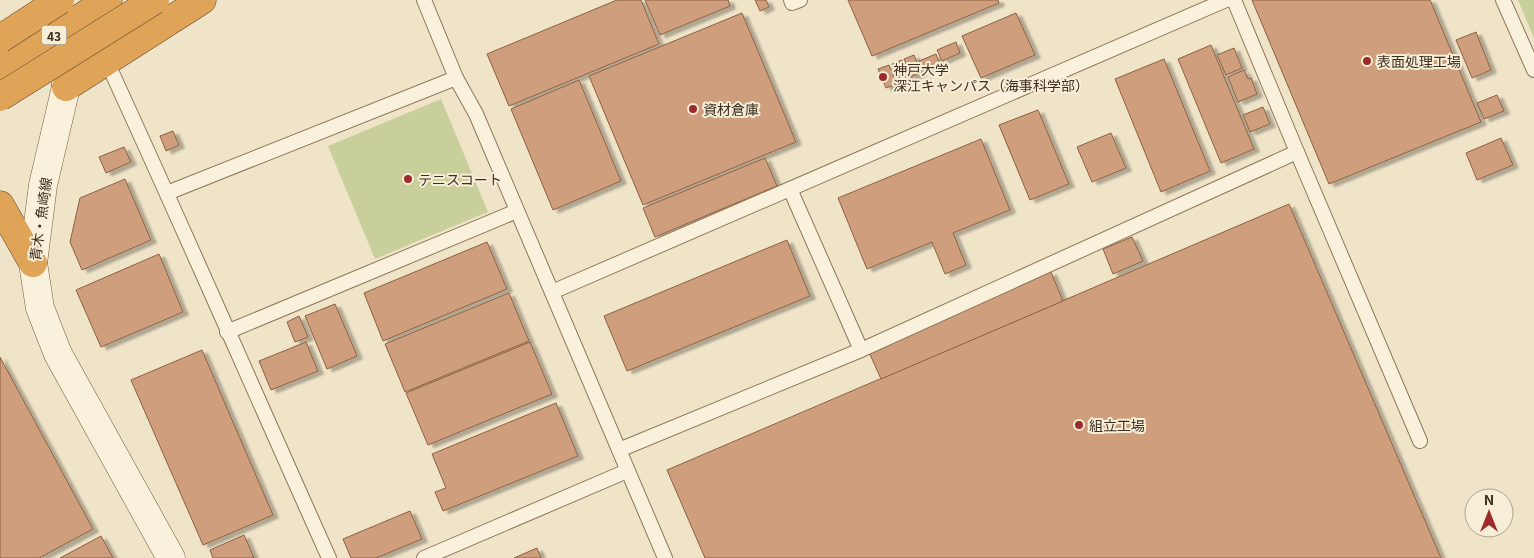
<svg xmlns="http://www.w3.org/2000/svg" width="1534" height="558" font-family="Georgia,'Noto Sans JP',serif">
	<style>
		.green { fill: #c9cf9b }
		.building { fill: #cf9f7d; stroke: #8d5f41; filter: url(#shadow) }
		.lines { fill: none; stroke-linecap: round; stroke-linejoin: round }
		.lane-casing { stroke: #8d765c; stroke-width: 16 }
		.secondary-casing { stroke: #6f573f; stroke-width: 29 }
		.highway-casing { stroke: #5b4430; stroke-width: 29 }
		.lane { stroke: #faf1dc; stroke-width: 14 }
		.secondary { stroke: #faf1dc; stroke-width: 28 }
		.highway { stroke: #e0a458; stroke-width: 28 }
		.highway-bridge-casing { stroke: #5b4430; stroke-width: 29; stroke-linecap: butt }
		.highway-bridge { stroke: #e0a458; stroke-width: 28 }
		.poi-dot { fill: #9e2a2b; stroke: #f7eed8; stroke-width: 2 }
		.labels { text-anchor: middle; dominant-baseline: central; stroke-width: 4; stroke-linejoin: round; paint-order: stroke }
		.shield { fill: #f7eed8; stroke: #756857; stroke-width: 1 }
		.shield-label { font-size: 12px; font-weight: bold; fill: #3d2e20 }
		.poi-label { font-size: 14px; fill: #3d2e20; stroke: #f7eed8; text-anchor: start }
		.street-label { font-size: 14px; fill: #3d2e20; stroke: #f7eed8 }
	</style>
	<defs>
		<filter id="shadow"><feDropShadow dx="5.5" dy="3" stdDeviation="1" flood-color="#0004"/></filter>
	</defs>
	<rect width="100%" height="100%" fill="#f0e4c8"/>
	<g class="green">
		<path d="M1518 0H1534V38Z"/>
		<path d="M441 99 488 212 375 259 328 146Z"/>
	</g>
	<g class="building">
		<path d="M617 0H641L659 44 509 106 487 54Z"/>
		<path d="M645 0H728L730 6 660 35Z"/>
		<path d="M755 0H766L769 7 760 11Z"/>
		<path d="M848 0H998L999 3 872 56Z"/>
		<path d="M1252 0H1430L1481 122 1329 184Z"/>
		<path d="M742 13 796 142 643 205 589 76Z"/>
		<path d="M1016 13 1035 55 981 78 962 36Z"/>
		<path d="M1476 32 1491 70 1472 78 1456 40Z"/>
		<path d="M956 42 960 53 942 61 937 50Z"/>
		<path d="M1211 45 1254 149 1221 163 1178 59Z"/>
		<path d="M1234 48 1242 68 1226 75 1217 55Z"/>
		<path d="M936 54 940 65 924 71 919 61Z"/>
		<path d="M914 55 921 73 911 77 904 59Z"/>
		<path d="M1164 59 1210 171 1161 192 1115 79Z"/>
		<path d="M902 60 909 78 900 82 892 64Z"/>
		<path d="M889 65 897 84 886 88 878 69Z"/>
		<path d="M1244 70 1248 79 1251 78 1257 94 1238 102 1228 77Z"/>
		<path d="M579 80 621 181 553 210 511 109Z"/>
		<path d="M1497 95 1504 111 1484 119 1477 103Z"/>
		<path d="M1263 107 1270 124 1250 132 1243 115Z"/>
		<path d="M1038 110 1069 184 1030 200 999 125Z"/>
		<path d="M173 131 179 145 166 151 160 136Z"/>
		<path d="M1111 133 1126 168 1092 182 1077 147Z"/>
		<path d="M1501 138 1513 165 1477 180 1466 153Z"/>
		<path d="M981 139 1010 210 953 233 966 265 945 274 932 242 867 269 838 198Z"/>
		<path d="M124 147 131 162 106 173 99 157Z"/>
		<path d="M765 158 777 186 655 237 643 208Z"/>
		<path d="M125 179 151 240 82 270 70 242 80 198Z"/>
		<path d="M1289 204 1441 558H705L667 470Z"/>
		<path d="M1132 237 1143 261 1113 274 1103 249Z"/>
		<path d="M787 240 810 296 627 371 604 316Z"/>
		<path d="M487 242 507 289 383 341 364 293Z"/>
		<path d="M159 254 183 312 101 347 76 290Z"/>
		<path d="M1051 272 1063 301 881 379 868 350Z"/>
		<path d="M509 293 529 341 405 392 385 344Z"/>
		<path d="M335 304 357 356 327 369 305 316Z"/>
		<path d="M299 316 308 337 295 342 287 322Z"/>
		<path d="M306 342 318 371 271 390 259 361Z"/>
		<path d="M530 342 552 394 428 445 406 393Z"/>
		<path d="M202 350 273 515 203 545 131 380Z"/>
		<path d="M0 357 93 529 39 558H0Z"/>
		<path d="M556 403 578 456 443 511 435 492 446 488 432 454Z"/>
		<path d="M410 511 422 539 376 558H351L343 539Z"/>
		<path d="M244 535 254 558H213L210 550Z"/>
		<path d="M101 536 113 558H60Z"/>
		<path d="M537 548 541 558H514Z"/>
	</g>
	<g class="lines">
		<g class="lane-casing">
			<g id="lane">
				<path d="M424 0 456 78 476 114 665 558"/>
				<path d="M791 0 792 3 800 0"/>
				<path d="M1234 0 1297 152 1420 441"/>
				<path d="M1503 0 1534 70"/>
				<path d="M107 62C183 227 255 393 329 558"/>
				<path d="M790 189 861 350"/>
				<path d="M167 193 456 78"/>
				<path d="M552 292 1226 0"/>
				<path d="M227 332 517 211"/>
				<path d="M619 450 861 350 1297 152"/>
				<path d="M424 558 627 471"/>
			</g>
		</g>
		<g class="secondary-casing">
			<path id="secondary" d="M65 63 66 87 43 185 33 263 40 308 58 354 171 558"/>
		</g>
		<g class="highway-casing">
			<g id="highway">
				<path d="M0 70 108 0"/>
				<path d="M66 87 202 0"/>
				<path d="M0 205 33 263"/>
			</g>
		</g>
		<use href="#lane" class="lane"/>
		<use href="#secondary" class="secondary"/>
		<use href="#highway" class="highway"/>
		<g class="highway-bridge-casing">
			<g id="highway-bridge">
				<path d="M0 39 60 0"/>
				<path d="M0 97 155 0"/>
			</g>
		</g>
		<use href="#highway-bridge" class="highway-bridge"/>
	</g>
	<g class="poi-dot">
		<circle cx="1367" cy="61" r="5"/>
		<circle cx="883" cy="77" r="5"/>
		<circle cx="693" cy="109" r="5"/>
		<circle cx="408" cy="179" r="5"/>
		<circle cx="1079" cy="425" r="5"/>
	</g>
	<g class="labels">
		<rect class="shield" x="41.5" y="25.5" width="25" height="19" rx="4"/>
		<g class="shield-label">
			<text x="54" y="35">43</text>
		</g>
		<g class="poi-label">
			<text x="1377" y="61">表面処理工場</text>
			<text x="893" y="69">神戸大学<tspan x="893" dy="16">深江キャンパス（海事科学部）</tspan></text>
			<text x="703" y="109">資材倉庫</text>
			<text x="418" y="179">テニスコート</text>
			<text x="1089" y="425">組立工場</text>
		</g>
		<g class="street-label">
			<text transform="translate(40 219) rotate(-82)">青木・魚崎線</text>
		</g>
	</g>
	<g transform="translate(1489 513)"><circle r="24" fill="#f7eed8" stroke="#ada18e"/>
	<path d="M0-4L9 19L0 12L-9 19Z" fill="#9e2a2b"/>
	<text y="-8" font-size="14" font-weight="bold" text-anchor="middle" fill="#3d2e20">N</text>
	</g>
</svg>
